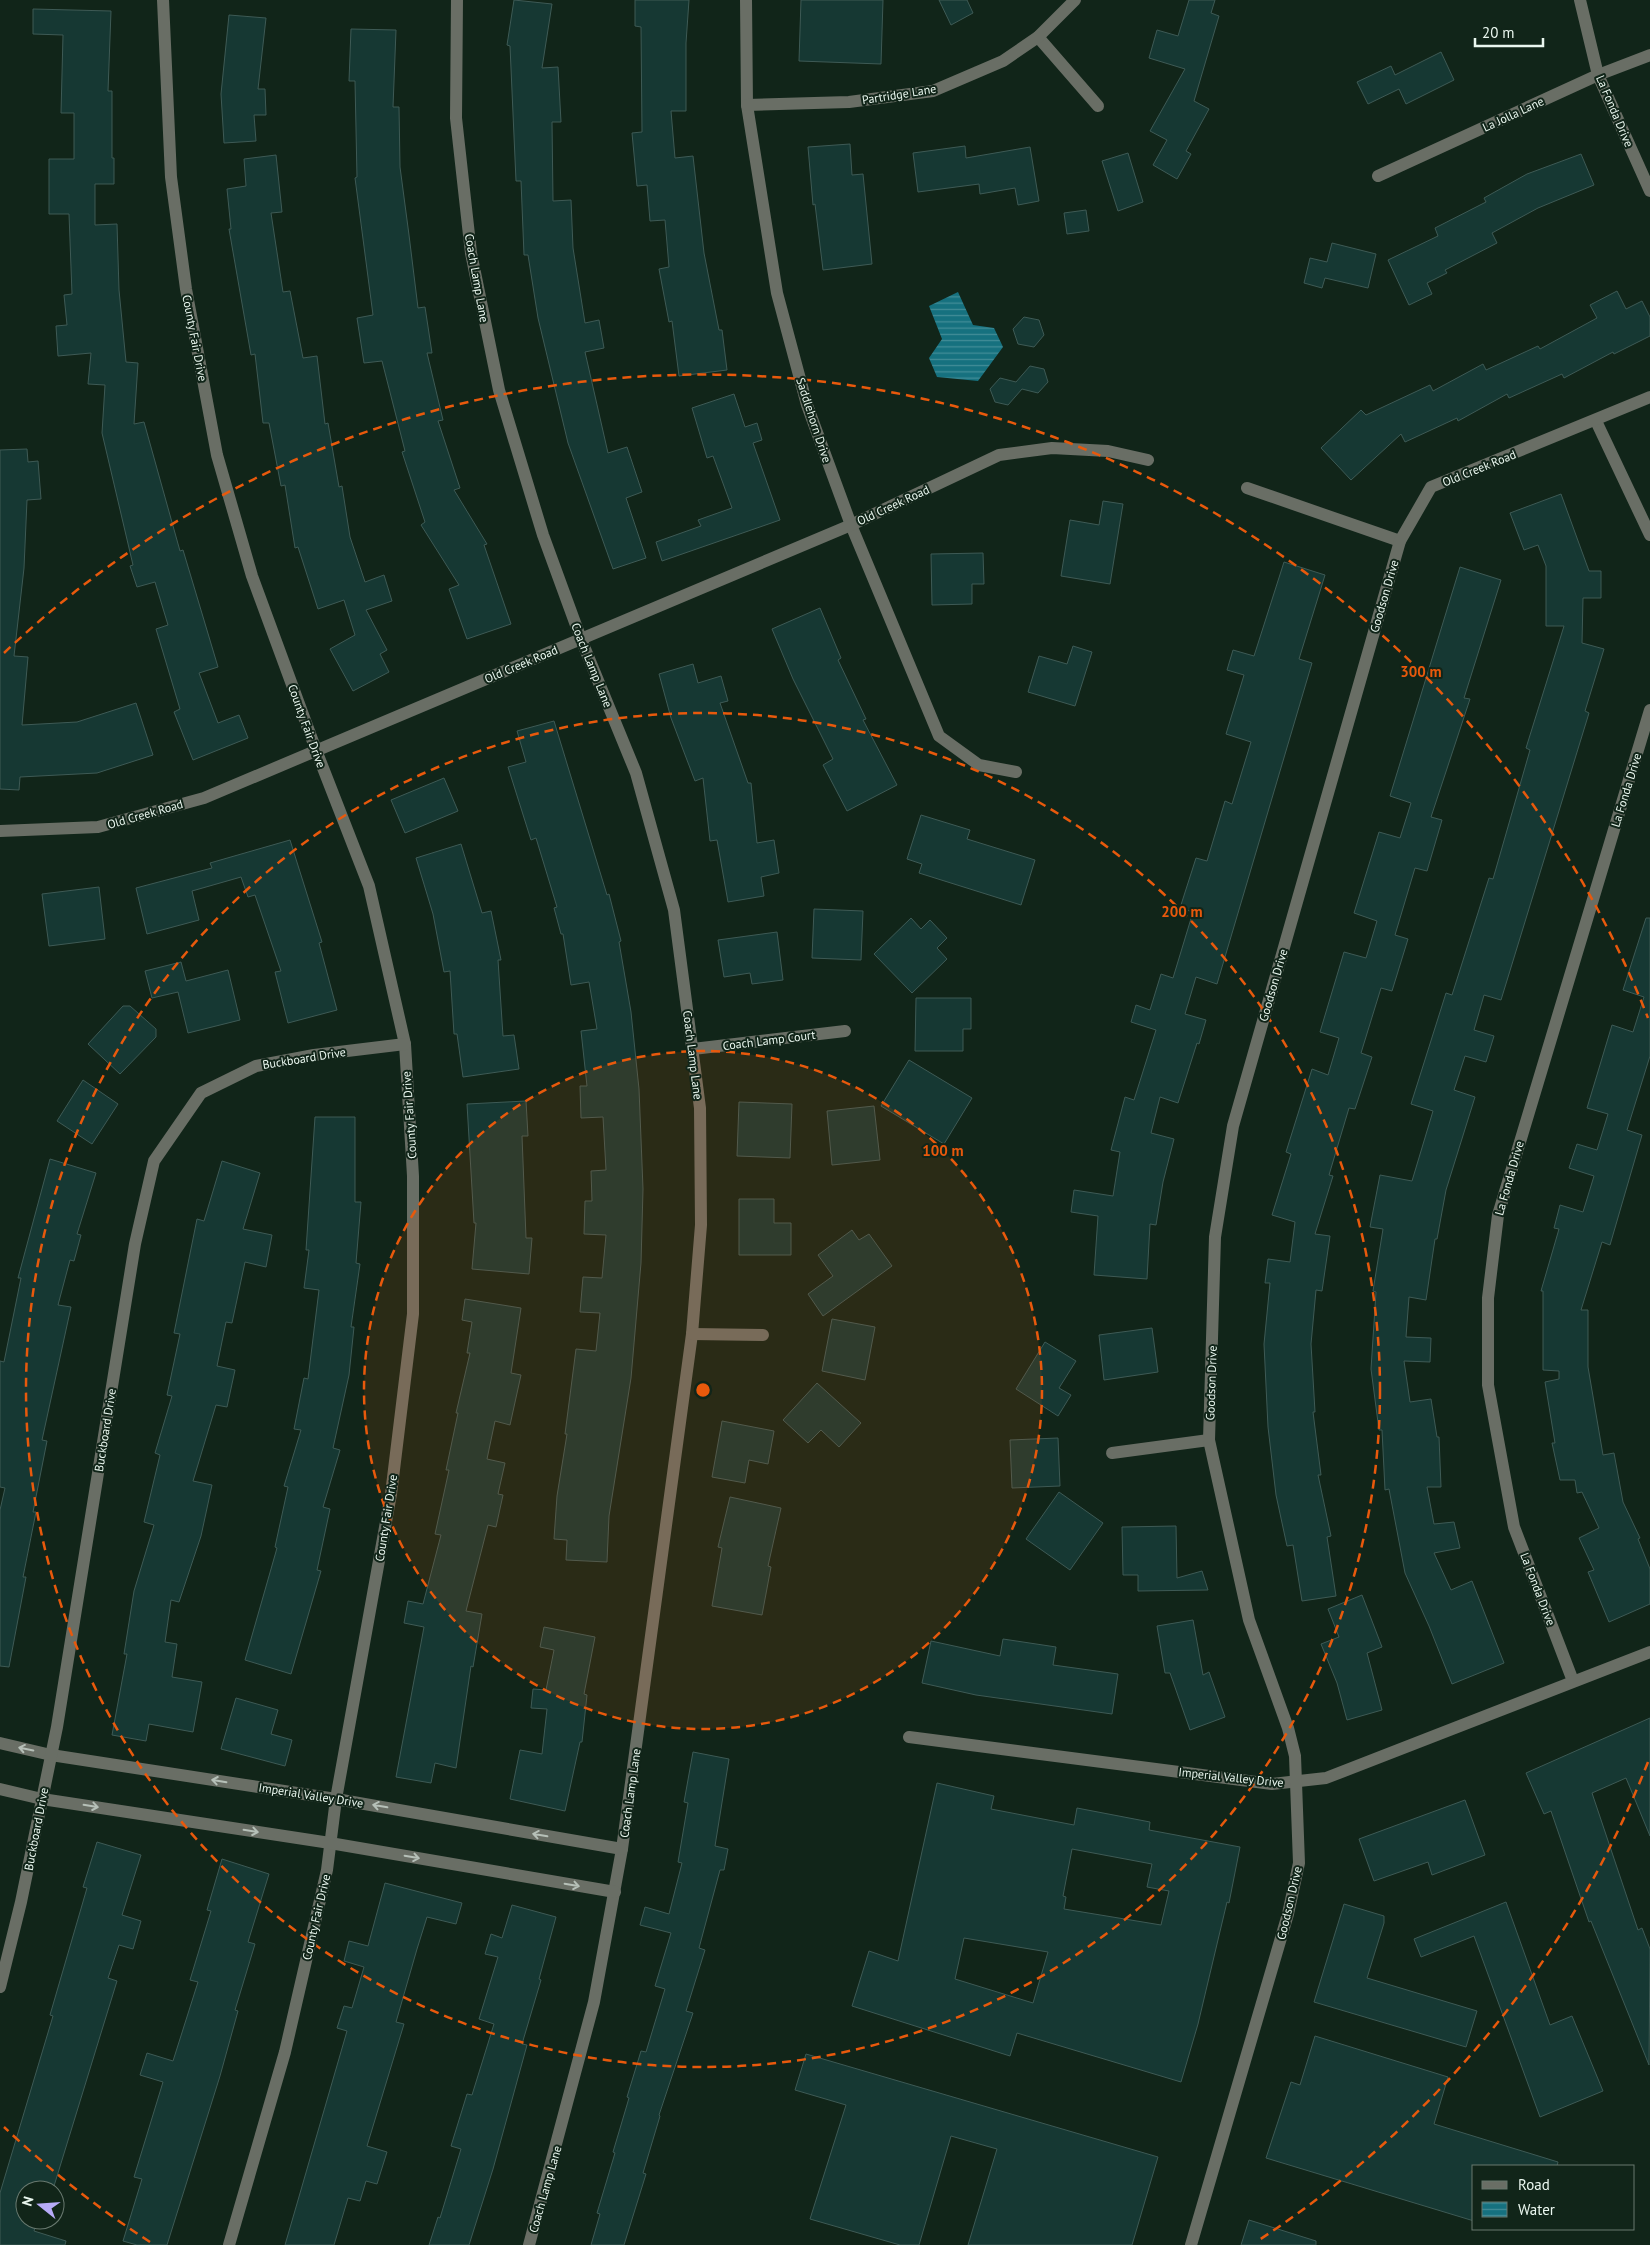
<svg xmlns="http://www.w3.org/2000/svg" width="1650" height="2245" font-family="'PT Sans',sans-serif">
	<style>
		.water { fill: url(#water-rules) }
		.building { fill: #163833; stroke: #3e5a55; fill-rule: evenodd }
		.lines { fill: none; stroke-linecap: round; stroke-linejoin: round }
		.minor { stroke: #696e65; stroke-width: 12 }
		.oneway { stroke: #b6c0b8 }
		.ring { fill: none; stroke: #e8590c; stroke-width: 2.5; stroke-dasharray: 9 6 }
		.labels { text-anchor: middle; dominant-baseline: central; stroke-width: 4; stroke-linejoin: round; paint-order: stroke }
		.street-label { font-size: 12px; fill: #eaf7ef; stroke: #112519 }
		.centre { fill: #e8590c; stroke: #112519; stroke-width: 2.5 }
		.ring-label { font-size: 15px; text-anchor: middle; font-weight: bold; fill: #e8590c; stroke: #112519; stroke-width: 4; stroke-linejoin: round; paint-order: stroke }
	</style>
	<defs>
		<pattern id="water-rules" width="6" height="5" patternUnits="userSpaceOnUse" patternTransform="scale(1.25)"><rect width="6" height="5" fill="#16717f"/><path d="M0 2.5h6" fill="none" stroke="#438d98"/></pattern>
	</defs>
	<rect width="100%" height="100%" fill="#112519"/>
	<path class="water" d="M958 292 973 325 994 328 1003 347 978 381 937 377 929 358 942 339 929 306Z"/>
	<g class="building">
		<path d="M514 0 552 4 542 68 558 67 561 122H552L553 201 571 200 573 248 585 323 599 320 604 348 585 352 608 453 627 447 642 492 626 498 646 558 613 569 568 443 538 318 528 255H524L521 181H516L510 46 507 45Z"/>
		<path d="M635 0H689L686 43V111H671L675 158 693 156 704 253 719 330H722L727 370 679 376 672 321 669 322 659 269 669 267 665 220 650 221 647 185 637 186 632 133 642 132 641 27 635 26Z"/>
		<path d="M801 0H883L881 64 799 61Z"/>
		<path d="M939 0H967L973 13 951 25Z"/>
		<path d="M1189 0H1215L1211 13 1219 16 1194 101 1209 109 1186 151 1191 154 1177 179 1153 165 1167 140 1150 131 1185 69 1149 58 1157 30 1178 36Z"/>
		<path d="M33 9 111 11 108 91H112V158H114V184H95V225L117 224 119 290 126 362 138 363 134 424 144 422 180 551 183 550 218 667 199 673 218 723 239 715 248 738 193 760 174 712 180 709 156 629 168 625 155 582 137 587 130 566 133 565 102 433 105 385 88 384 91 353 58 356 56 326 67 325 64 295 72 294 69 214H49V159H74V113H61L63 35 33 34Z"/>
		<path d="M229 15 266 18 258 89H265L266 115H254L256 141 224 143 221 94Z"/>
		<path d="M351 29 396 30 393 107H399L400 167 409 235 418 308 425 307 432 353H427L443 420 438 421 460 488 454 490 487 544 484 545 511 624 467 639 449 589 459 585 421 525 425 522 402 452 405 451 382 361 364 363 357 318 373 315 355 178 357 177 355 81H349Z"/>
		<path d="M1441 52 1454 80 1406 104 1399 89 1368 104 1357 82 1391 66 1395 75Z"/>
		<path d="M850 144 852 175 863 174 872 264 823 270 815 204 813 205 808 147Z"/>
		<path d="M965 146 966 158 1030 147 1039 201 1018 205 1015 188 980 194 979 184 918 192 913 153Z"/>
		<path d="M1128 153 1143 202 1118 211 1102 161Z"/>
		<path d="M1581 154 1594 185 1538 208 1492 233 1497 243 1445 270 1447 273 1427 283 1432 294 1409 305 1388 260 1438 236 1435 228 1486 202 1484 198 1527 174Z"/>
		<path d="M276 155 282 212 271 213 283 292 290 291 303 358 317 356 325 424 328 423 339 487 342 486 350 537 365 582 384 575 392 601 366 610 387 650 380 654 389 672 353 691 330 649 355 635 344 600 318 609 298 547 295 548 285 485 281 486 269 423H263L255 354 251 355 229 229H231L227 189 246 186 244 159Z"/>
		<path d="M1086 210 1089 231 1067 234 1064 213Z"/>
		<path d="M1332 243 1376 254 1368 288 1325 278 1322 288 1304 283 1310 258 1327 262Z"/>
		<path d="M1617 291 1626 309 1642 301 1650 317V336L1614 354 1613 352 1564 378 1562 374 1509 398 1507 394 1458 421 1457 418 1405 442 1401 434 1351 480 1321 448 1361 410 1366 415 1430 385 1433 391 1483 364 1486 370 1538 346 1540 349 1597 318 1590 305Z"/>
		<path d="M1024 317 1039 320 1044 335 1034 347 1018 344 1013 329Z"/>
		<path d="M1030 366 1044 369 1048 382 1038 393 1022 389 1008 405 995 402 990 389 1000 378 1016 382Z"/>
		<path d="M734 394 745 427 757 423 762 440 753 443 780 520 662 561 656 542 701 526 698 520 732 508 713 456 707 458 692 408Z"/>
		<path d="M27 449 28 462 38 461 41 499 27 500 24 568 14 656 28 657 22 725 77 722 136 703 153 755 97 773 20 777 19 790 0 789V450Z"/>
		<path d="M1561 494 1589 571H1601V598H1583L1582 643 1604 649 1585 711 1589 713 1501 1000 1484 995 1474 1030 1494 1036 1486 1062 1465 1056 1454 1090 1475 1097 1446 1190 1437 1239H1435L1426 1300 1409 1297 1406 1337 1431 1338 1430 1362 1404 1361 1410 1402 1431 1399 1437 1437H1439L1441 1487H1427L1434 1524 1454 1522 1460 1548 1434 1553 1451 1590 1472 1581 1504 1663 1452 1684 1429 1626 1405 1573 1389 1489 1385 1490 1382 1430H1379L1371 1369 1376 1292 1373 1291 1383 1229 1370 1227 1380 1175 1412 1181 1433 1111 1411 1104 1446 993 1452 995 1489 878 1493 879 1530 750 1526 748 1564 626H1546V566L1538 545 1524 550 1510 513Z"/>
		<path d="M1103 501 1123 504 1110 584 1061 576 1070 520 1099 525Z"/>
		<path d="M983 553 984 584H972V604L932 605 931 554Z"/>
		<path d="M1284 562 1325 575 1299 659 1312 663 1217 984 1196 977 1185 1014 1206 1020 1199 1044 1197 1043 1178 1103 1160 1097 1151 1133 1174 1139 1163 1182 1156 1225 1150 1224 1147 1279 1094 1275 1098 1216 1071 1212 1074 1190 1113 1196 1120 1152 1111 1150 1125 1097 1134 1100 1156 1030 1131 1022 1136 1005 1150 1010 1161 974 1173 978 1193 912 1180 908 1196 858 1207 861 1225 801 1232 804 1251 742 1226 734 1244 675 1227 670 1233 650 1254 656Z"/>
		<path d="M1460 567 1501 580 1464 698 1470 699 1431 817 1442 820 1427 871 1415 868 1395 935 1408 939 1392 991 1381 988 1361 1053 1372 1057 1355 1109 1349 1108 1329 1175 1333 1176 1315 1234 1330 1236 1322 1291 1316 1290 1311 1344 1315 1412H1313L1321 1475H1318L1331 1536 1327 1537 1336 1596 1302 1601 1293 1545 1287 1546 1276 1495 1268 1427 1264 1344 1270 1283H1265L1268 1259 1290 1262 1295 1222 1272 1215 1291 1154 1286 1152 1312 1069 1328 1075 1339 1038 1320 1032 1344 952 1366 958 1377 921 1354 913 1379 832 1400 838 1411 803 1390 796Z"/>
		<path d="M820 608 841 658 838 660 866 719 863 720 897 785 847 811 823 765 833 759 793 679 772 629Z"/>
		<path d="M1073 646 1092 652 1075 706 1028 692 1039 656 1067 664Z"/>
		<path d="M693 664 698 683 721 676 728 701 720 703 748 783H751L757 843 774 840 779 873 761 877 764 896 728 902 717 840 710 841 703 778 695 781 671 718 659 674Z"/>
		<path d="M554 721 607 895 609 894 621 941 619 942 631 1012 639 1089 643 1189 641 1263 631 1378 609 1516 607 1562 566 1560 567 1540 554 1539 557 1496 567 1434H565L576 1349 596 1351 600 1313 580 1312 583 1277 602 1278 606 1235 584 1234 585 1201H592L591 1171 606 1170 603 1117 581 1118 580 1086H587L581 1031 597 1029 589 982 571 985 563 934H561L554 908 557 907 536 838 531 840 508 767 526 762 517 731Z"/>
		<path d="M444 778 458 811 405 833 391 800Z"/>
		<path d="M921 815 970 830 967 839 1035 860 1021 905 919 873 922 864 907 859Z"/>
		<path d="M290 840 322 942 319 943 337 1010 288 1023 275 972 281 971 255 895 248 897 241 877 192 891 199 920 147 934 136 888 212 868 210 863Z"/>
		<path d="M461 844 482 913 491 911 501 960H498L503 1036 514 1035 519 1069 463 1077 457 1034H454L450 971 444 972 433 914 416 858Z"/>
		<path d="M99 887 105 939 49 946 42 894Z"/>
		<path d="M814 909 863 911 861 960 812 958Z"/>
		<path d="M911 918 921 929 930 920 947 938 937 948 947 959 912 993 874 954Z"/>
		<path d="M1646 918H1650V1056L1627 1130 1642 1135 1610 1245 1602 1242 1581 1310H1588V1367L1603 1455 1614 1453 1623 1502 1640 1538 1638 1539 1650 1569V1604L1609 1622 1588 1572 1594 1570 1579 1538 1599 1528 1582 1492 1577 1493 1575 1480H1560L1552 1443H1555L1545 1382 1559 1379V1371L1543 1370V1291H1541L1559 1229 1554 1228 1560 1205 1583 1212 1594 1176 1569 1168 1577 1144 1597 1150 1608 1114 1587 1108 1612 1025 1633 1032 1644 997 1623 990Z"/>
		<path d="M777 932 783 980 752 984 750 973 724 977 718 940Z"/>
		<path d="M181 962 186 981 228 970 240 1020 188 1033 178 992 152 998 145 971Z"/>
		<path d="M916 998H971V1029H963V1051H915Z"/>
		<path d="M123 1006H130L156 1029V1037L120 1074 88 1044Z"/>
		<path d="M909 1060 972 1098 944 1144 881 1106Z"/>
		<path d="M83 1080 118 1104 92 1144 57 1121Z"/>
		<path d="M526 1101 528 1136H522L526 1238H532L529 1274 472 1269 476 1223H474L467 1104Z"/>
		<path d="M739 1102 792 1104 790 1158 737 1156Z"/>
		<path d="M874 1106 880 1160 832 1165 827 1111Z"/>
		<path d="M315 1117H355V1202H361L356 1263 360 1264 351 1327H354L349 1375 333 1448 340 1450 323 1507 330 1509 317 1570 321 1571 291 1674 245 1660 277 1548 275 1547 288 1487 284 1486 301 1430 294 1429 304 1378 308 1379 319 1290 304 1288 309 1250H306Z"/>
		<path d="M50 1159 96 1173 77 1234 81 1235 74 1261 70 1260 58 1305 71 1307 42 1440 47 1441 33 1512H36L23 1577H26L9 1667 0 1666V1510L5 1488 0 1487V1361L4 1362 21 1278H18Z"/>
		<path d="M222 1161 260 1173 243 1229 272 1235 266 1267 245 1262 232 1323 226 1322 217 1366 235 1370 227 1407 216 1405 193 1481 212 1485 201 1536 179 1602 171 1600 165 1642 177 1644 172 1677 202 1682 193 1732 149 1724 146 1741 112 1735 127 1654H124L134 1591 154 1525 144 1522 160 1455 155 1453 172 1396 167 1395 180 1334 174 1333 197 1219 204 1221Z"/>
		<path d="M739 1199H774V1223H791V1255H739Z"/>
		<path d="M852 1230 859 1240 869 1234 892 1266 823 1316 808 1294 833 1276 818 1255Z"/>
		<path d="M465 1299 521 1308 511 1373 521 1375 510 1425 495 1421 487 1459 505 1463 498 1494 503 1495 496 1527 488 1525 466 1611 482 1614 473 1667 471 1666 456 1768 435 1763 431 1783 396 1777 424 1627 404 1623 408 1601 423 1604 441 1535 435 1534 449 1470H446L458 1413H456L470 1353H467L472 1322 462 1320Z"/>
		<path d="M832 1319 875 1327 865 1380 822 1371Z"/>
		<path d="M1152 1328 1158 1372 1104 1380 1099 1335Z"/>
		<path d="M1045 1342 1076 1361 1059 1388 1071 1395 1058 1416 1016 1389Z"/>
		<path d="M817 1383 861 1423 839 1447 821 1430 808 1443 783 1420Z"/>
		<path d="M722 1421 774 1431 768 1464 749 1460 745 1483 712 1477Z"/>
		<path d="M1058 1438 1060 1486 1012 1488 1010 1440Z"/>
		<path d="M1059 1492 1103 1523 1070 1570 1026 1539Z"/>
		<path d="M730 1497 781 1508 768 1566 771 1567 762 1615 712 1606 722 1548 718 1547Z"/>
		<path d="M1176 1526 1177 1578 1202 1571 1208 1590 1138 1591V1575H1123L1122 1527Z"/>
		<path d="M1362 1595 1382 1647 1367 1653 1382 1710 1347 1720 1337 1683 1321 1644 1339 1637 1328 1609Z"/>
		<path d="M1193 1620 1203 1675 1209 1672 1225 1717 1190 1730 1170 1673H1165L1157 1626Z"/>
		<path d="M544 1627 595 1637 584 1694 587 1695 582 1742H580L565 1811 510 1799 520 1750 542 1754 547 1709 531 1708 533 1689 546 1690 554 1650 540 1647Z"/>
		<path d="M1003 1639 1056 1647 1053 1665 1118 1674 1112 1714 976 1695 922 1683 931 1641 1000 1656Z"/>
		<path d="M236 1698 278 1710 271 1734 292 1740 285 1766 221 1749Z"/>
		<path d="M1650 1718V1836L1626 1778 1592 1793 1638 1930 1642 1928 1650 1949 1649 2065 1591 1921 1589 1922 1551 1811 1544 1814 1526 1773Z"/>
		<path d="M693 1752 729 1759 715 1846 728 1849 724 1870H720L699 1948 705 1950 686 2011 693 2013 659 2115 660 2116 643 2173 646 2174 624 2245H591L600 2214 597 2213 615 2153 613 2152 629 2098 627 2097 641 2051 646 2052 665 1989 655 1986 671 1933 640 1925 645 1907 669 1914 682 1863 678 1862 688 1803 684 1802Z"/>
		<path d="M937 1783 994 1796 991 1809 1074 1825 1077 1808 1150 1822 1149 1830 1240 1847 1229 1903 1227 1902 1198 2024 1181 2082 1017 2033 1010 2056 852 2006 869 1951 898 1961ZM1072 1849 1152 1864 1147 1887 1169 1891 1161 1925 1064 1909 1066 1897 1063 1896ZM964 1938 1048 1952 1033 2003 955 1979Z"/>
		<path d="M1465 1800 1485 1855 1432 1875 1428 1862 1374 1881 1359 1839Z"/>
		<path d="M97 1842 141 1855 122 1915 141 1921 133 1949 119 1945 108 1978 117 1981 54 2186 48 2185 46 2190H25V2220H37L34 2231 66 2241 65 2245H0V2193L53 2016 50 2015 87 1888 83 1887Z"/>
		<path d="M222 1859 269 1874 248 1942 255 1944 235 2010 238 2011 220 2076 167 2245H137L123 2241 142 2179 134 2177 163 2082 140 2075 147 2053 173 2061 198 1982 190 1980 211 1911 207 1910Z"/>
		<path d="M385 1883 462 1903 456 1924 427 1917 417 1949 396 2022 404 2024 367 2146 387 2152 377 2184 366 2181 360 2201 348 2198 334 2245H285L347 2031 337 2028 344 2006 352 2008 364 1967 344 1961 349 1941 368 1946Z"/>
		<path d="M1506 1902 1550 2025 1572 2016 1603 2091 1540 2117 1474 1936 1421 1957 1414 1939Z"/>
		<path d="M1344 1904 1384 1916V1923L1367 1978 1477 2011 1466 2047 1314 2002Z"/>
		<path d="M512 1905 556 1917 539 1979 541 1980 522 2044 527 2045 493 2169 469 2245H429L438 2217 440 2218 461 2149 451 2146 467 2094 472 2095 494 2024 479 2019 498 1957 485 1954 491 1934 502 1938Z"/>
		<path d="M1315 2036 1448 2077 1434 2124 1558 2162 1557 2166H1474V2221L1266 2158 1291 2082 1300 2085Z"/>
		<path d="M806 2054 1158 2157 1132 2245H968L997 2149 951 2136 919 2245H900L810 2219 846 2105 795 2090Z"/>
		<path d="M1249 2220 1316 2241V2245H1241Z"/>
	</g>
	<g class="lines">
		<g class="minor">
			<path d="M163 0 171 177 186 289 217 455 252 576 316 750 369 886 405 1044 413 1176V1314L391 1494 336 1799 327 1870 285 2052 229 2245"/>
			<path d="M457 0 456 118 471 253 499 390 543 535 581 639 636 773 674 910 700 1108 701 1225 692 1334 622 1849 594 2002 529 2245"/>
			<path d="M746 0 747 105 777 293 807 405 851 525 939 736 979 765 1016 772"/>
			<path d="M1580 0 1598 75 1650 191"/>
			<path d="M1038 37 1098 106"/>
			<path d="M747 105 849 102 933 91 1003 61 1038 37 1075 0"/>
			<path d="M1378 176 1598 75 1650 55"/>
			<path d="M1596 421 1650 535"/>
			<path d="M1247 488 1400 541"/>
			<path d="M0 831 98 827 204 798 851 525 999 455 1052 448 1108 451 1148 460"/>
			<path d="M693 1049 845 1031"/>
			<path d="M692 1334 763 1335"/>
			<path d="M1112 1453 1209 1440"/>
			<path d="M1573 1681 1514 1527 1488 1385V1298L1498 1215 1650 710"/>
			<path d="M909 1737 1272 1784 1326 1778 1650 1652"/>
			<path d="M0 1743 51 1755 336 1799 622 1849"/>
			<path d="M0 1789 42 1799 330 1843 615 1892"/>
			<path d="M0 1987 21 1902 57 1727 135 1244 154 1161 201 1093 256 1066 314 1055 405 1044"/>
			<path d="M1191 2245 1288 1914 1299 1863 1295 1756 1288 1728 1249 1620 1209 1440 1215 1237 1233 1126 1400 541 1431 487 1650 397"/>
		</g>
	</g>
	<defs><path id="oneway-shaft" d="M-6 0H5M1.5-3L5.5 0L1.5 3" fill="none" stroke-width="1.6" stroke-linecap="round" stroke-linejoin="round" transform="scale(1.25)"/></defs>
	<g class="oneway">
		<use href="#oneway-shaft" transform="translate(26 1749) rotate(-168)"/>
		<use href="#oneway-shaft" transform="translate(219 1781) rotate(-171)"/>
		<use href="#oneway-shaft" transform="translate(91 1806) rotate(9)"/>
		<use href="#oneway-shaft" transform="translate(380 1806) rotate(-170)"/>
		<use href="#oneway-shaft" transform="translate(251 1831) rotate(9)"/>
		<use href="#oneway-shaft" transform="translate(540 1835) rotate(-170)"/>
		<use href="#oneway-shaft" transform="translate(412 1857) rotate(10)"/>
		<use href="#oneway-shaft" transform="translate(572 1885) rotate(10)"/>
	</g>
	<circle cx="703" cy="1390" r="339" fill="#e8590c" fill-opacity=".12"/>
	<g class="ring">
		<circle cx="703" cy="1390" r="339"/>
		<circle cx="703" cy="1390" r="677"/>
		<path d="M1648 1762A1016 1016 0 0 1 1256 2242M150 2242A1016 1016 0 0 1 4 2127M4 653A1016 1016 0 0 1 1648 1018"/>
	</g>
	<g class="labels">
		<g class="street-label">
			<text transform="translate(899 94) rotate(-9)">Partridge Lane</text>
			<text transform="translate(1615 111) rotate(67)">La Fonda Drive</text>
			<text transform="translate(1513 114) rotate(-25)">La Jolla Lane</text>
			<text transform="translate(477 278) rotate(80)">Coach Lamp Lane</text>
			<text transform="translate(195 338) rotate(79)">County Fair Drive</text>
			<text transform="translate(814 420) rotate(72)">Saddlehorn Drive</text>
			<text transform="translate(1479 468) rotate(-22)">Old Creek Road</text>
			<text transform="translate(893 505) rotate(-25)">Old Creek Road</text>
			<text transform="translate(1384 596) rotate(-74)">Goodson Drive</text>
			<text transform="translate(521 664) rotate(-23)">Old Creek Road</text>
			<text transform="translate(592 665) rotate(68)">Coach Lamp Lane</text>
			<text transform="translate(307 726) rotate(70)">County Fair Drive</text>
			<text transform="translate(1626 790) rotate(-73)">La Fonda Drive</text>
			<text transform="translate(145 814) rotate(-16)">Old Creek Road</text>
			<text transform="translate(1273 985) rotate(-74)">Goodson Drive</text>
			<text transform="translate(769 1040) rotate(-7)">Coach Lamp Court</text>
			<text transform="translate(693 1055) rotate(83)">Coach Lamp Lane</text>
			<text transform="translate(304 1058) rotate(-9)">Buckboard Drive</text>
			<text transform="translate(409 1115) rotate(-94)">County Fair Drive</text>
			<text transform="translate(1509 1178) rotate(-74)">La Fonda Drive</text>
			<text transform="translate(1211 1383) rotate(-88)">Goodson Drive</text>
			<text transform="translate(105 1430) rotate(-81)">Buckboard Drive</text>
			<text transform="translate(386 1518) rotate(-81)">County Fair Drive</text>
			<text transform="translate(1538 1589) rotate(69)">La Fonda Drive</text>
			<text transform="translate(1231 1777) rotate(6)">Imperial Valley Drive</text>
			<text transform="translate(630 1793) rotate(-82)">Coach Lamp Lane</text>
			<text transform="translate(311 1795) rotate(9)">Imperial Valley Drive</text>
			<text transform="translate(36 1829) rotate(-79)">Buckboard Drive</text>
			<text transform="translate(1289 1903) rotate(-77)">Goodson Drive</text>
			<text transform="translate(316 1917) rotate(-77)">County Fair Drive</text>
			<text transform="translate(545 2189) rotate(-74)">Coach Lamp Lane</text>
		</g>
	</g>
	<circle cx="703" cy="1390" r="8" class="centre"/>
	<g class="ring-label">
		<text x="1421" y="677">300 m</text>
		<text x="1182" y="917">200 m</text>
		<text x="943" y="1156">100 m</text>
	</g>
	<rect x="1472" y="2165" width="162" height="65" fill="#112519" stroke="#68796f"/>
	<rect x="1482" y="2181" width="25" height="8" fill="#696e65" stroke="#68796f"/>
	<text x="1518" y="2190" font-size="15" fill="#eaf7ef">Road</text>
	<rect x="1482" y="2202" width="25" height="15" fill="url(#water-rules)" stroke="#68796f"/>
	<text x="1518" y="2215" font-size="15" fill="#eaf7ef">Water</text>
	<g transform="translate(40 2205) rotate(287)"><circle r="24" fill="#112519" stroke="#68796f"/>
	<path d="M0-4L9 19L0 12L-9 19Z" fill="#b7abf8"/>
	<text y="-8" font-size="14" font-weight="bold" text-anchor="middle" fill="#eaf7ef">N</text>
	</g>
	<path d="M1475 38v8h68v-8" fill="none" stroke="#eaf7ef" stroke-width="2.5"/>
	<text x="1482" y="38" font-size="15" fill="#eaf7ef" stroke="#112519" stroke-width="4" paint-order="stroke">20 m</text>
</svg>
